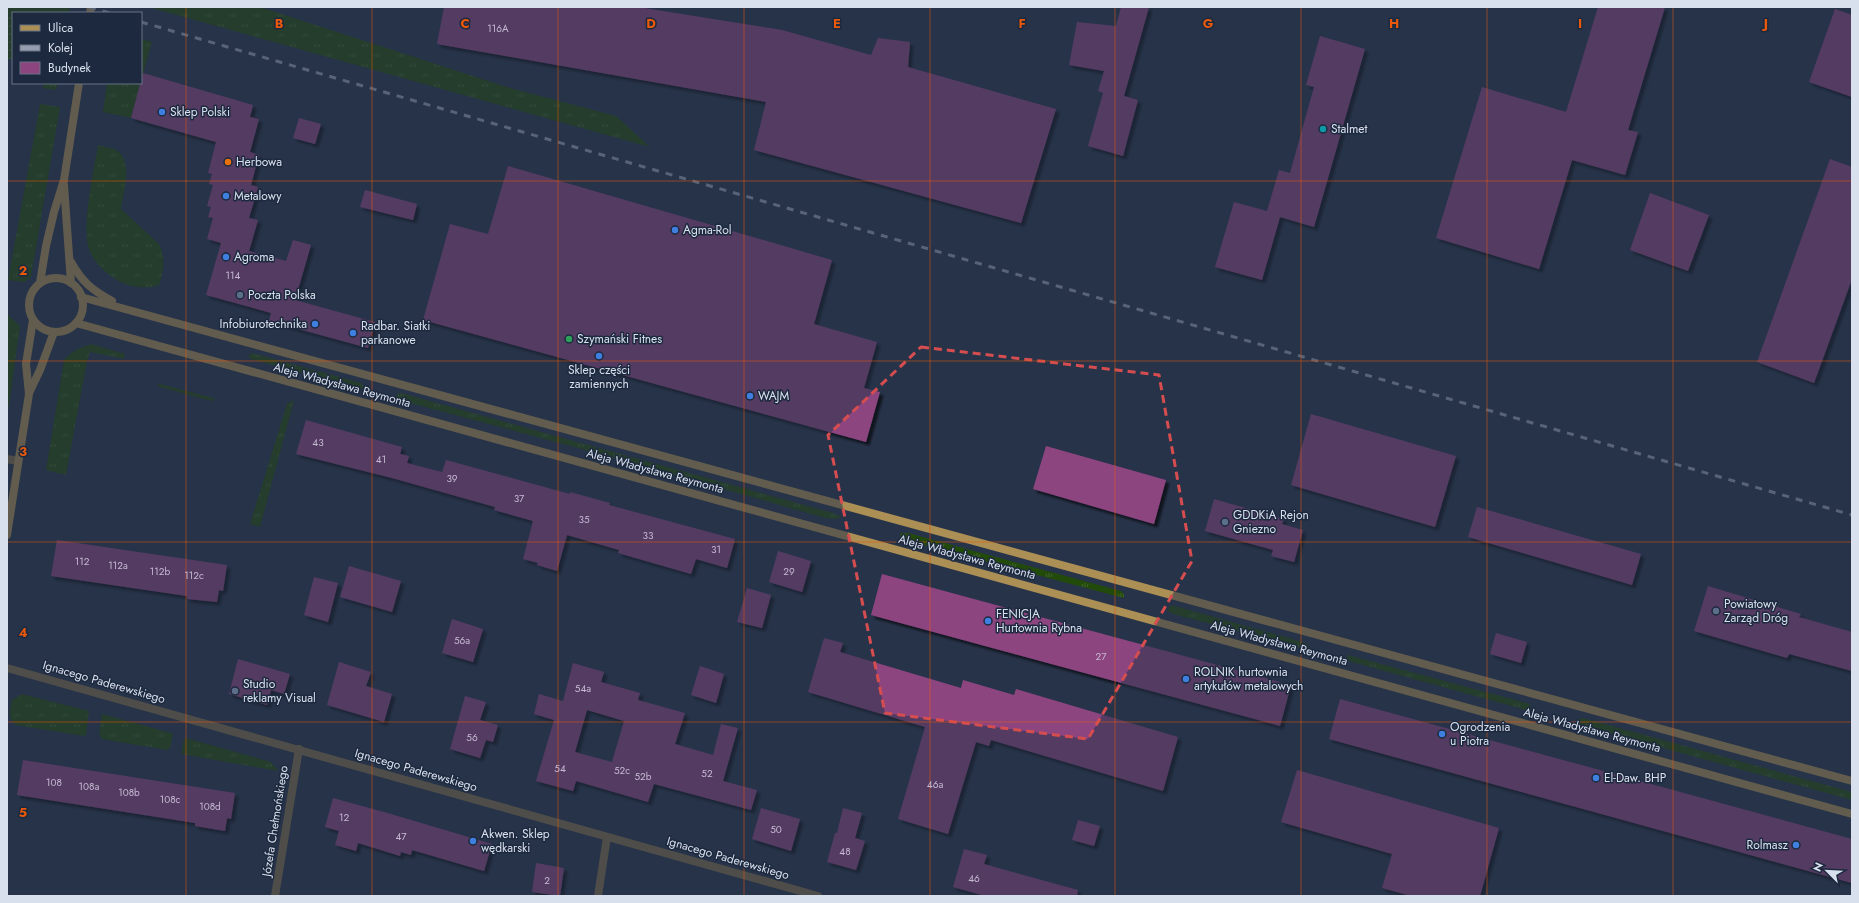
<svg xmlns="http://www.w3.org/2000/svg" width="1859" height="903" font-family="Jost,sans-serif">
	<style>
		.grass { fill: url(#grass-tufts) }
		.park { fill: url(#park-dots) }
		.building { fill: #8d4580; fill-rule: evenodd; filter: url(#shadow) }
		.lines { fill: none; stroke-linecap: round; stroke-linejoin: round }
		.street { stroke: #806e4a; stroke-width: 8 }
		.secondary { stroke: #ab8f54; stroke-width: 8 }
		.rail { stroke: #959eaf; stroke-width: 3; stroke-dasharray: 7 7; stroke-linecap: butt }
		.marked { fill: none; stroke: #d64d50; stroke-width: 3; stroke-dasharray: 8 5; stroke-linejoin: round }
		.grid { fill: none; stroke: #e8590c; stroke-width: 1; stroke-opacity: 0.55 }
		.shop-dot { fill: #3f7fe0; stroke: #1d293e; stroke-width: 1.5 }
		.culture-dot { fill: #0f9aa8; stroke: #1d293e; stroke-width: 1.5 }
		.food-dot { fill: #e8710a; stroke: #1d293e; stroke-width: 1.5 }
		.service-dot { fill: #5c6f8a; stroke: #1d293e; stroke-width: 1.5 }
		.leisure-dot { fill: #2e9e5b; stroke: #1d293e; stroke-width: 1.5 }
		.labels { text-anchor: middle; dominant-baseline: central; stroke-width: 3; stroke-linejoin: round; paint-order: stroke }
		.number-label { font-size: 10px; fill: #c5b9d2 }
		.poi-label { font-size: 12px; fill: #d8e0ee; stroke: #1d293e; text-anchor: start }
		.street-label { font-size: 12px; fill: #d8e0ee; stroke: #1d293e }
		.grid-label { font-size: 13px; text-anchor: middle; font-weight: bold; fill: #e8590c; stroke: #1d293e; stroke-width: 3; stroke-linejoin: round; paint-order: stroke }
	</style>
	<defs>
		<pattern id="grass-tufts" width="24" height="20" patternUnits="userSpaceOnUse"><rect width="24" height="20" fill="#224a0a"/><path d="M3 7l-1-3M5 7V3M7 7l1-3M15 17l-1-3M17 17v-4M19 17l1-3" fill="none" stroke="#41642e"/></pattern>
		<pattern id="park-dots" width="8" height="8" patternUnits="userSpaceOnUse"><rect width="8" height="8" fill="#224a0a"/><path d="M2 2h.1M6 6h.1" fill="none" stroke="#41642e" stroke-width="1.8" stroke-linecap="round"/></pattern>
		<filter id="shadow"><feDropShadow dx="3.5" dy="3.5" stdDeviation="1" flood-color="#0009"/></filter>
	</defs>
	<rect width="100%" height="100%" fill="#273349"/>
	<g class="grass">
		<path d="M7 7H66L70 8 69 13H13V16L7 15Z"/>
		<path d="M148 7H260L510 88 616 116 650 147Z"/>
		<path d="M141 39 152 42 141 81Z"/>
		<path d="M44 83H58L56 90 43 88Z"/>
		<path d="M107 83H141L131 118 103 112Z"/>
		<path d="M40 104 60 107 31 277 25 282 8 280Z"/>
		<path d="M98 145C103 147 111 147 116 150 134 160 123 193 121 209L159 244C166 259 164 270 159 285 146 290 129 287 117 280 105 273 94 263 89 249 81 229 94 169 98 145Z"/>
		<path d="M7 314 20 326 9 406 7 408Z"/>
		<path d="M91 344 125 354 124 359 90 352 87 361 66 475 46 470 64 360C71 351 80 348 91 344Z"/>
		<path d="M252 353 361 383 363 385V388L359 389 251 359 248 356Z"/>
		<path d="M160 384 213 398 215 400 212 401 160 387 157 385Z"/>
		<path d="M401 393 833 513 842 517 835 519 825 518 615 458 399 400 396 397 397 394Z"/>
		<path d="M294 400 260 527 250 524 287 404Z"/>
		<path d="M901 533H908L1121 591 1124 594V598L905 540 900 537Z"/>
		<path d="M1169 606H1175L1303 642 1309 645 1307 649 1302 648 1173 614 1168 611Z"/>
		<path d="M1348 655 1527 703 1531 706 1530 711 1352 662 1347 660Z"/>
		<path d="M22 694 89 711 86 735 84 736 16 725C7 718 10 710 12 700Z"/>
		<path d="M102 714 171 733 173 734 170 748 167 750 102 739 99 734Z"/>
		<path d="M1583 718 1852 792V800L1583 726 1578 723V719Z"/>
		<path d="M186 738 271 762 278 771 181 754 184 740Z"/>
	</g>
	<path class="park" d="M7 15 13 16V60L7 59Z"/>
	<g class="building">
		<path d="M444 7H638L782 30 871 55 878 38 910 42 908 67 1056 109 1021 223 754 150 766 102 437 44Z"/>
		<path d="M1121 7H1149L1124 96 1138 100 1123 156 1088 146 1103 93 1098 91 1104 71 1069 65 1077 22 1116 26Z"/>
		<path d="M1598 7H1665L1628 130 1638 132 1625 175 1572 160 1539 269 1436 238 1482 87 1566 112Z"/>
		<path d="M1835 9 1852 15V97L1809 82Z"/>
		<path d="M1320 36 1365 49 1314 227 1280 217 1262 280 1215 267 1234 202 1267 211 1279 170 1290 173 1314 87 1306 85Z"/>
		<path d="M143 73 253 105 250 117 259 119 250 152 259 155 251 185 258 187 249 218 258 220 249 251 286 261 293 240 311 245 295 300 375 322 368 348 269 321 271 313 206 295 221 243 207 239 213 218 208 217 211 207 207 206 213 185 209 184 212 174 208 173 216 142 131 118Z"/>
		<path d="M299 118 321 124 315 144 293 138Z"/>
		<path d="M1830 159 1852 167V279L1814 383 1757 362Z"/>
		<path d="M508 166 832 260 814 324 877 342 864 388 880 392 866 442 423 320 450 224 488 234Z"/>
		<path d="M365 190 417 204 413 220 360 207Z"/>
		<path d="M1650 193 1709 215 1688 271 1630 250Z"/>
		<path d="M1311 414 1456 456 1435 527 1291 485Z"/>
		<path d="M306 420 402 447 400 454 409 456 407 463 442 472 446 460 570 494V492L610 503 609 505 735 539 727 568 696 559 691 574 618 553 619 550 567 535 557 571 537 565 538 563 523 559 533 521 494 510 495 507 392 478 296 454Z"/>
		<path d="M1046 446 1166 480 1154 524 1033 489Z"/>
		<path d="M1214 499 1284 519 1282 524 1303 530 1294 562 1271 556 1273 550 1205 531Z"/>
		<path d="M1477 507 1641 554 1632 585 1468 537Z"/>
		<path d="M57 540 227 565 223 591 219 590 217 602 187 599V596L51 576Z"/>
		<path d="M778 551 811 561 802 592 769 582Z"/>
		<path d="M349 566 401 581 392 612 340 597Z"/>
		<path d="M882 574 1291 685 1280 726 871 615Z"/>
		<path d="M314 577 338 583 328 622 304 615Z"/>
		<path d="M1708 586 1801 614 1799 617 1852 632V671L1789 654 1787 658 1694 631Z"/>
		<path d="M747 588 771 595 762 628 737 622Z"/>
		<path d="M452 619 483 629 473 662 442 653Z"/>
		<path d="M1496 633 1527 642 1521 663 1490 654Z"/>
		<path d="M824 638 843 643 840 652 961 688 963 680 1014 695 1016 689 1178 737 1163 791 991 740 989 746 976 742 948 834 898 819 925 727 808 692Z"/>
		<path d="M238 659 290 674 284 694 271 690 267 705 229 694Z"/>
		<path d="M339 662 371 672 366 686 392 694 384 722 327 705Z"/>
		<path d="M573 663 604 672 601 682 640 693 638 700 685 713 675 744 713 755 721 724 738 728 723 781 757 790 751 810 654 784 648 802 576 781 573 791 536 781 554 720 534 714 539 694 563 701ZM587 710 624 721 612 762 575 752Z"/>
		<path d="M700 666 724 674 716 703 691 695Z"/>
		<path d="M465 696 486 702 480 720 498 725 493 742 486 740 480 758 450 749Z"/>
		<path d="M1340 699 1852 839V883L1329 739Z"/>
		<path d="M23 760 235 793 231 819 227 818 225 831 195 826V823L17 795Z"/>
		<path d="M1297 770 1499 828 1480 896H1411L1382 888 1392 854 1281 822Z"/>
		<path d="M333 798 391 814 492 844 484 871 412 850 411 855 401 852 400 856 358 843 356 851 335 845 339 831 325 827Z"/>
		<path d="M761 808 800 819 791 851 752 839Z"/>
		<path d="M843 808 862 813 855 838 865 841 856 870 827 862 835 833H837Z"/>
		<path d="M1078 820 1100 826 1094 846 1072 840Z"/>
		<path d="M964 849 987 855 984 864 1078 890 1077 896H985L953 887Z"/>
		<path d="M536 863 564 868 560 896 532 892Z"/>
	</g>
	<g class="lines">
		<g class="street">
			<path d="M7 459 18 461"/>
			<path d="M7 668 818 896"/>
			<path d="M275 896 299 749"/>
			<path d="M598 896 607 837"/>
		</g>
		<g class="secondary">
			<path d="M90 13 91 7"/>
			<path d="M64 185 71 283"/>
			<path d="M71 262C82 282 92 290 112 301"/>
			<circle cx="56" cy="305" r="27"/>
			<path d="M40 283 46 246 54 212 64 180 79 83"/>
			<path d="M81 297 1852 781"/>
			<path d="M76 323 1852 814"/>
			<path d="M29 393 40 370 54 332"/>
			<path d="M7 535 29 394 26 364 33 320"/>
		</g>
		<g class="rail">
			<path d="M89 7 110 13"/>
			<path d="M141 22 1852 515"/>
		</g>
	</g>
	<path d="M0 0H1859V903H0ZM921 347 1159 375 1192 561 1088 739 885 713 828 435Z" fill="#273349" fill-opacity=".55" fill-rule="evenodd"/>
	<path class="marked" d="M921 347 1159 375 1192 561 1088 739 885 713 828 435Z"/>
	<path class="grid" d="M186 7V896M372 7V896M558 7V896M744 7V896M930 7V896M1115 7V896M1301 7V896M1487 7V896M1673 7V896M7 181H1852M7 361H1852M7 542H1852M7 722H1852"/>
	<g class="shop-dot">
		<circle cx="162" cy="112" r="4"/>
		<circle cx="226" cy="196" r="4"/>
		<circle cx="675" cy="230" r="4"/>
		<circle cx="226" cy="257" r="4"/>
		<circle cx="315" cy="324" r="4"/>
		<circle cx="353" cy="333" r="4"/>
		<circle cx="599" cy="356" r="4"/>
		<circle cx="750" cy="396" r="4"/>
		<circle cx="988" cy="621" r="4"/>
		<circle cx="1186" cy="679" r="4"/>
		<circle cx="1442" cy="734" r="4"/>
		<circle cx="1596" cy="778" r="4"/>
		<circle cx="473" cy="841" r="4"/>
		<circle cx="1796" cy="845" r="4"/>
	</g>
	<circle class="culture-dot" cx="1323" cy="129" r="4"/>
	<circle class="food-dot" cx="228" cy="162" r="4"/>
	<g class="service-dot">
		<circle cx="240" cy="295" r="4"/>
		<circle cx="1225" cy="522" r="4"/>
		<circle cx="1716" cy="611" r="4"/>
		<circle cx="235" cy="691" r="4"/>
	</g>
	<circle class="leisure-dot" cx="569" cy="339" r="4"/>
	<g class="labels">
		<g class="number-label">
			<text x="498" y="28">116A</text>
			<text x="233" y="275">114</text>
			<text x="318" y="442">43</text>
			<text x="381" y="459">41</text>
			<text x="452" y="478">39</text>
			<text x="519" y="498">37</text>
			<text x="584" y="519">35</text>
			<text x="648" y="535">33</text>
			<text x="716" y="549">31</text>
			<text x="82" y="561">112</text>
			<text x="118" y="565">112a</text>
			<text x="160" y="571">112b</text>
			<text x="789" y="571">29</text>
			<text x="194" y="575">112c</text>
			<text x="462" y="640">56a</text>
			<text x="1101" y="656">27</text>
			<text x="583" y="688">54a</text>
			<text x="472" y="737">56</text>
			<text x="560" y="768">54</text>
			<text x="622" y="770">52c</text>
			<text x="707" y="773">52</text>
			<text x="643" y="776">52b</text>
			<text x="54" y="782">108</text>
			<text x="935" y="784">46a</text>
			<text x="89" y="786">108a</text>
			<text x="129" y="792">108b</text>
			<text x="170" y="799">108c</text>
			<text x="210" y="806">108d</text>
			<text x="344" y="817">12</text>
			<text x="776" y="829">50</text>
			<text x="401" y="836">47</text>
			<text x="845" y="851">48</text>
			<text x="974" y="878">46</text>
			<text x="547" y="880">2</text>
		</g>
		<g class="poi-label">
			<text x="170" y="112">Sklep Polski</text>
			<text x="1331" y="129">Stalmet</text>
			<text x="236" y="162">Herbowa</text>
			<text x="234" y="196">Metalowy</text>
			<text x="683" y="230">Agma-Rol</text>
			<text x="234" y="257">Agroma</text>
			<text x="248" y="295">Poczta Polska</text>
			<text x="307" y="324" text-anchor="end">Infobiurotechnika</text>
			<text x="361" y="326">Radbar. Siatki<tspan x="361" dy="14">parkanowe</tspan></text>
			<text x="577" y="339">Szymański Fitnes</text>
			<text x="599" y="370" text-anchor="middle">Sklep części<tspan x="599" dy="14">zamiennych</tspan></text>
			<text x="758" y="396">WAJM</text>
			<text x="1233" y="515">GDDKiA Rejon<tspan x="1233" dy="14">Gniezno</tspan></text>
			<text x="1724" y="604">Powiatowy<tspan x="1724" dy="14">Zarząd Dróg</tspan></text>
			<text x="996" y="614">FENICJA<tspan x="996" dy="14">Hurtownia Rybna</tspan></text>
			<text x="1194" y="672">ROLNIK hurtownia<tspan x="1194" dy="14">artykułów metalowych</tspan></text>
			<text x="243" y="684">Studio<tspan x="243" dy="14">reklamy Visual</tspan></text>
			<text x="1450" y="727">Ogrodzenia<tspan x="1450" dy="14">u Piotra</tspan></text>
			<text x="1604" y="778">El-Daw. BHP</text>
			<text x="481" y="834">Akwen. Sklep<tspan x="481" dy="14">wędkarski</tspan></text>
			<text x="1788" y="845" text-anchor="end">Rolmasz</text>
		</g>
		<g class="street-label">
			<text transform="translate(342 385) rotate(15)">Aleja Władysława Reymonta</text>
			<text transform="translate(655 471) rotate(15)">Aleja Władysława Reymonta</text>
			<text transform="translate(967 557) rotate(15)">Aleja Władysława Reymonta</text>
			<text transform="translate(1279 643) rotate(15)">Aleja Władysława Reymonta</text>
			<text transform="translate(104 682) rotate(16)">Ignacego Paderewskiego</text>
			<text transform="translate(1592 730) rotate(15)">Aleja Władysława Reymonta</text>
			<text transform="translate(416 770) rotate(16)">Ignacego Paderewskiego</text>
			<text transform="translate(275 821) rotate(-81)">Józefa Chełmońskiego</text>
			<text transform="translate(728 858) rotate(16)">Ignacego Paderewskiego</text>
		</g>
	</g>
	<g class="grid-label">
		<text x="279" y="28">B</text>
		<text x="465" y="28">C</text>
		<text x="651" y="28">D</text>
		<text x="837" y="28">E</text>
		<text x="1022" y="28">F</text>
		<text x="1208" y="28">G</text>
		<text x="1394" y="28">H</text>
		<text x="1580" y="28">I</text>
		<text x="1766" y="28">J</text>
		<text x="23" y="275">2</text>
		<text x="23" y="456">3</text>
		<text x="23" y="637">4</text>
		<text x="23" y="817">5</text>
	</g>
	<rect width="1859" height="903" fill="none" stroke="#d8e0ee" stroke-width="16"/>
	<rect x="12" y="12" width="130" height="72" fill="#1d293e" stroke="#687284"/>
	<rect x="20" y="25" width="20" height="6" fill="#ab8f54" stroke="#687284"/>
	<text x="48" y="32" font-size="12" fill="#d8e0ee">Ulica</text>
	<rect x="20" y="45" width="20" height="6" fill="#959eaf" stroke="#687284"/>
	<text x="48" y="52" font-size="12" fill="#d8e0ee">Kolej</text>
	<rect x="20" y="62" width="20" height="12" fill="#8d4580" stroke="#687284"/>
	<text x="48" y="72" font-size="12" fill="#d8e0ee">Budynek</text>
	<g transform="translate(1827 871) rotate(294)" stroke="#1d293e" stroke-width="3" paint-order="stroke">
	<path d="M0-3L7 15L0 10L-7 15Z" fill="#d8e0ee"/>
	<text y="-6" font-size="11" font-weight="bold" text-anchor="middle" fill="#d8e0ee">N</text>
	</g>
</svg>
